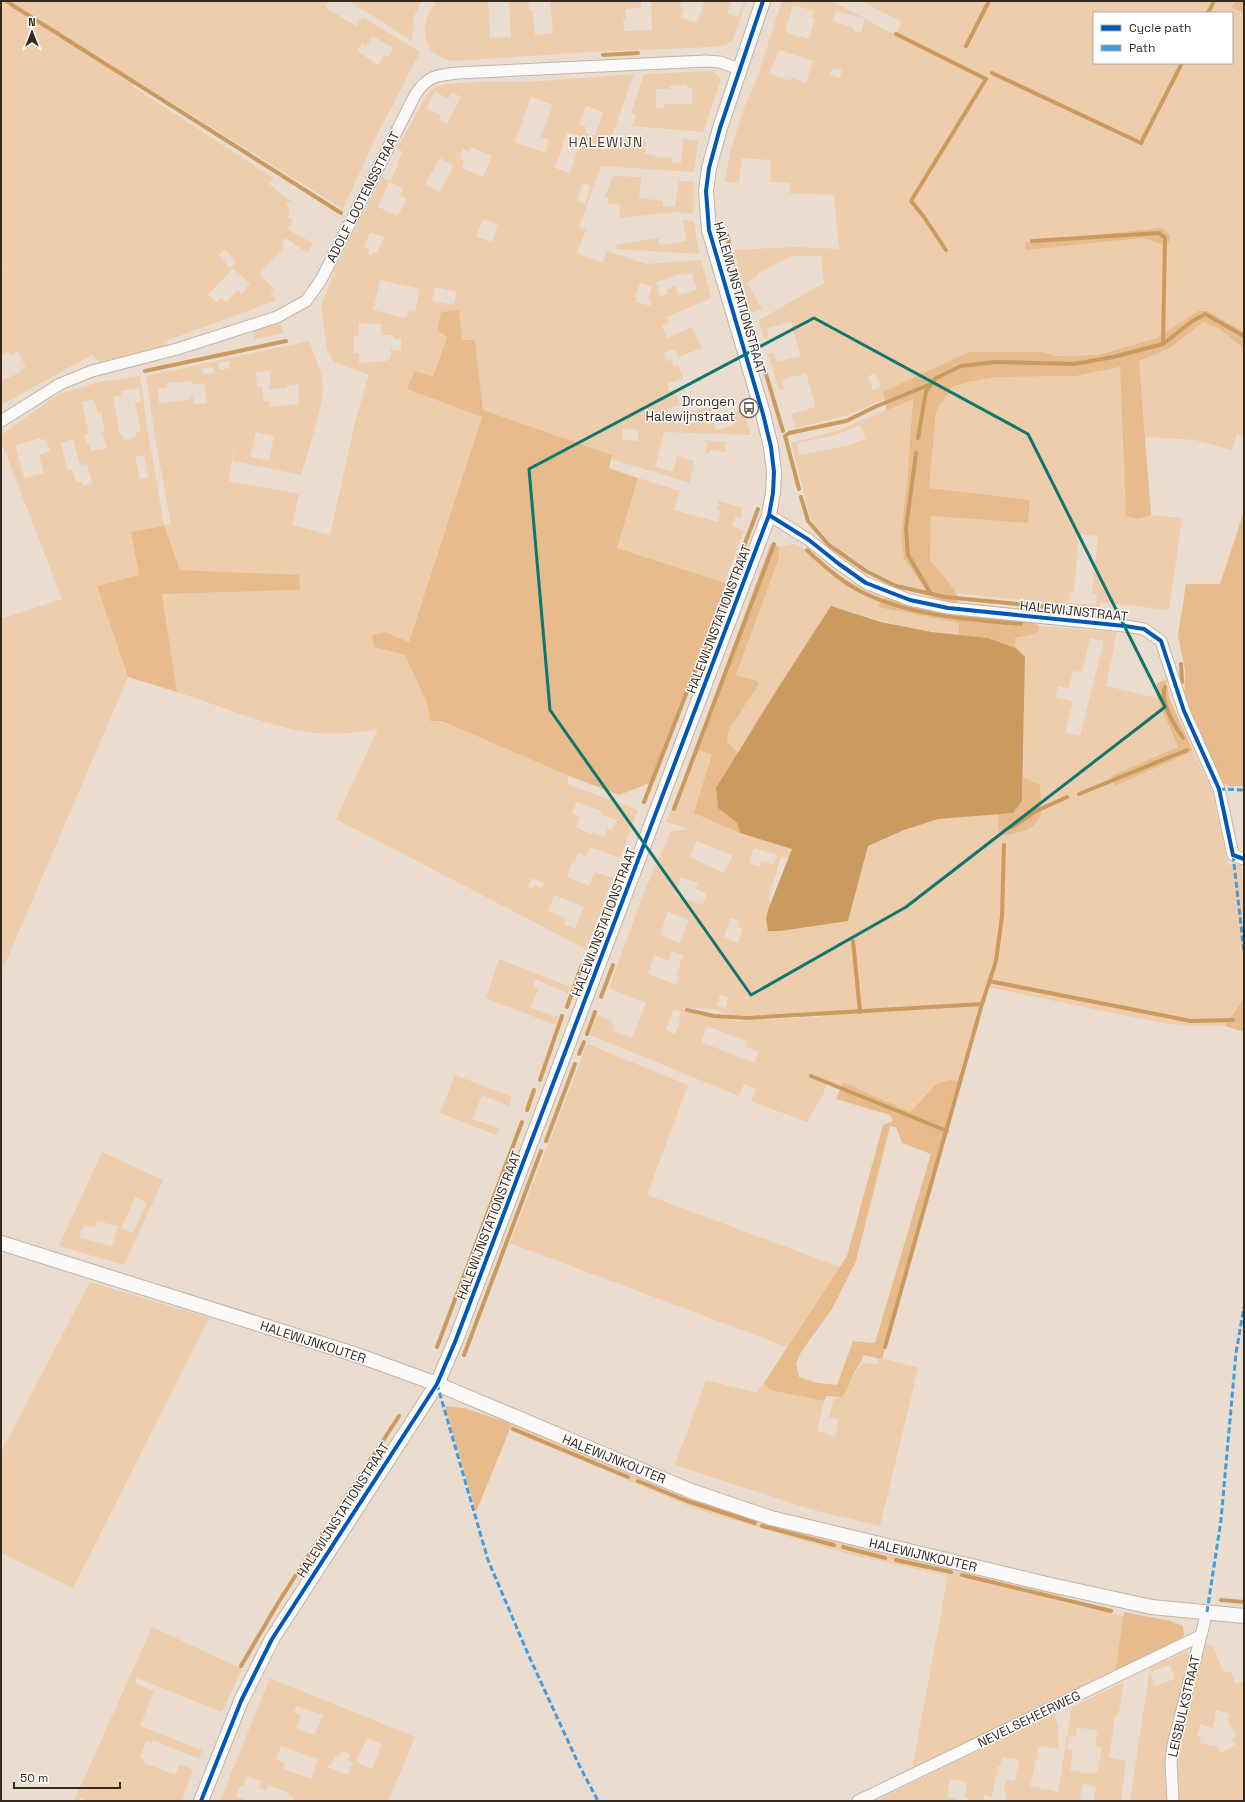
<svg xmlns="http://www.w3.org/2000/svg" width="1245" height="1802" font-family="'Space Grotesk',sans-serif">
	<style>
		.green { fill: #eecdac; fill-rule: evenodd }
		.forest { fill: #e7bb8c; fill-rule: evenodd }
		.water { fill: #cb9a5f }
		.lines { fill: none; stroke-linecap: round; stroke-linejoin: round }
		.stream { stroke: #cb9a5f; stroke-width: 4 }
		.minor-casing { stroke: #bfb4aa; stroke-width: 13 }
		.tertiary-casing { stroke: #bfb4aa; stroke-width: 16 }
		.minor { stroke: #fcfaf8; stroke-width: 11 }
		.tertiary { stroke: #fcfaf8; stroke-width: 14 }
		.quiet { stroke: #3e9ce0; stroke-width: 3; stroke-dasharray: 6 3; stroke-linecap: butt }
		.cycleway-casing { stroke: #fff; stroke-width: 6 }
		.cycleway { stroke: #0057b8; stroke-width: 4 }
		.marked { fill: none; stroke: #0f766e; stroke-width: 3; stroke-linejoin: round }
		.labels { text-anchor: middle; dominant-baseline: central; stroke-width: 3; stroke-linejoin: round; paint-order: stroke }
		.street-label { font-size: 13px; fill: #342a20; stroke: #fff }
		.poi-label { font-size: 13px; fill: #342a20; stroke: #fff; text-anchor: end }
		.neighbourhood-label { font-size: 14px; letter-spacing: 1px; fill: #4d3823; stroke: #fff }
	</style>
	<rect width="100%" height="100%" fill="#eadcce"/>
	<g class="green">
		<path d="M1 1 6 4 9 1H329L325 7 356 26 363 17 420 52 378 133 343 209 137 81 132 86 273 178 269 184 291 201 286 203 290 211 287 217 293 220 288 230 313 243 308 253 285 238 281 243 284 247 259 274 274 289 270 293 277 300 163 342 168 346 99 362 92 355 1 405V381L21 372 20 370 26 367 18 352 11 356 8 351 1 355V268L25 283 1 267ZM373 36 393 48 388 57 384 55 378 65 357 51 362 43 366 46ZM225 249 236 262 230 268 219 255ZM233 268 250 284 242 294 238 290 226 302 221 298 216 302 208 295Z"/>
		<path d="M349 1H422L414 16 412 41Z"/>
		<path d="M436 1H488L490 38 511 37 509 1H528L529 10H532L535 35 553 33 550 1H641V8L626 9V18L623 19 624 31 652 30 651 1H682L680 7 684 9 681 18 697 23 705 1H731L727 14 738 17 744 1H746L733 40 726 45 711 47 591 52 455 61C433 59 421 44 426 21 427 14 433 7 436 1Z"/>
		<path d="M782 1H832L895 35 902 22 861 1H1236L1231 7 1244 13V332L1199 311 1157 338 1098 355 1057 356 1041 352H969L883 393 885 399 847 415 796 428 791 414 816 407 806 373 782 380 784 389 779 390 768 354 774 353 777 362 801 356 791 322 767 328 769 337 764 339 759 320 824 283 821 256H791L757 274 758 276 747 283 762 309 750 313 734 250 794 247 840 249 838 240 834 195 789 193 790 183 770 182 771 160 742 158 739 183 725 182 731 149 744 108 757 78ZM793 5 814 11 812 18 815 19 809 39 800 36 799 38 785 31ZM836 11 865 19 861 33 854 31V28L833 21ZM1094 13H1232V63H1094ZM779 50 813 61 806 83 792 78 791 81 769 74ZM832 68 842 70 840 78 830 75ZM1170 236 1164 245 1142 238 1027 250 1025 242ZM876 373 881 387 873 390 868 376Z"/>
		<path d="M713 71 721 79 703 132 632 126 636 115 631 113 644 74ZM687 85V88H692V104H664V108H656V89H670V86Z"/>
		<path d="M634 74 611 138 646 142 645 154 655 155V157L672 158V162L681 163 683 139 698 140 694 172 601 166 579 227 586 230 577 253 602 263 607 251 646 264 701 260 711 298 667 317 670 322 662 326 667 338 692 327 702 348 678 357 675 349 663 353 666 361 670 359 674 367 678 365 683 379 667 383 669 391 675 390 680 405 667 409 669 417 709 407 716 430 734 425 731 413 743 410 751 435 664 432 655 467 673 472 677 456 694 461 690 483 611 459 612 455 483 410 475 340 462 341 447 336 433 377 407 389 482 417 409 642 385 632 374 647 405 655 427 703 430 721H442L569 776 567 784 638 810 620 858 590 847 586 856 578 853 574 863 572 862 567 877 589 886 595 872 613 878 586 949 336 819 378 729C357 733 335 735 314 733 267 727 222 706 177 692L162 594 300 590 298 575 180 570 139 575 97 586 128 677 1 973V619L62 599 1 441V435L59 394 100 382 140 376 147 427 164 525 171 524 157 449 146 376 309 341C314 354 320 368 323 382 325 401 307 455 301 475L233 461 235 438 229 481 299 494 292 525 330 535 356 418 369 375 334 362 327 350 321 306 338 262 382 177 390 181 399 163 397 162 403 152 397 148 430 90 446 84 476 82H529ZM435 91 448 99 452 92 461 97 447 124 439 120 441 116 426 108ZM531 97 553 105 541 137 549 140 545 153 515 142ZM586 106 603 112 595 136 585 133 586 127 579 124ZM567 132 582 137 570 173 555 168ZM471 147 492 156 483 177 462 168 464 161 459 158 463 149 469 152ZM440 158 454 166 439 192 425 184ZM389 182 403 188 400 196 406 199 398 216 378 207ZM583 183 591 186 585 204 577 201ZM483 219 498 225 492 242 476 236ZM370 232 384 237 377 253 373 252 372 255 368 253 369 249 364 247ZM683 273 684 275 692 273 697 290 678 295 675 286 667 289 668 294 660 296 656 282ZM380 280 420 289 415 312 408 311 406 318 373 310ZM640 283 652 287 648 300 651 301 650 306 636 302 637 298 635 297ZM435 287 457 292 454 305 432 301ZM359 323 381 324V335H393L394 339H401V351L391 349V357L387 361 359 363V353H353L354 336 359 335ZM229 361 230 368 219 370 218 363ZM213 367 214 373 203 374 202 368ZM270 371 271 385 269 386V389L287 388V385L298 384 299 404 270 407V401H264L262 387H257L256 372ZM192 381V384L204 383 207 403 194 404 193 397H189V400L159 403 158 389 167 388V383ZM139 388 141 401 135 403 141 432 136 433V437L124 440 123 435H120L113 397 121 395V391ZM94 399 98 413 101 412 105 432 101 433 102 436H104L107 448 91 451 89 444H86L84 435 89 434 82 402ZM622 429 638 430V441L622 440ZM256 432 274 436 269 461 250 457ZM40 438 41 440 46 439 50 451 39 455 44 473 24 478 15 445ZM73 439 80 465 87 464 92 483 83 486 82 481 76 482 72 469 67 470 61 443ZM144 455 149 477 140 479 135 457ZM577 802 602 811 601 815 617 820 612 830 608 828 604 837 593 832 592 835 576 827 580 817 572 813ZM532 878 544 883 542 888 534 885 533 889 528 887ZM554 895 584 907 575 929 564 924 566 918 548 911Z"/>
		<path d="M613 176 641 177 639 198 663 201V206L675 207 679 181H693V214L677 212 619 218 620 205 608 203V197H605Z"/>
		<path d="M683 220 694 221 699 254 616 249 617 245 658 238 659 245 686 241Z"/>
		<path d="M1203 322 1220 329 1244 349V437L1237 434 1232 450 1195 440 1145 437 1139 361 1170 348Z"/>
		<path d="M281 324 283 333 255 339 253 330Z"/>
		<path d="M1120 367 1124 475 1139 519 1151 515 1182 518 1169 610 1100 602 1099 608 956 593 930 560 931 516 1028 523 1030 500 929 488 936 411 952 387 968 382 996 377 1076 376ZM1079 534 1098 536 1092 593 1097 594 1096 605 1069 603V591L1074 592Z"/>
		<path d="M913 398 907 482 901 535 904 559 931 597 896 583 866 568 831 543 811 520 791 443 837 431ZM860 425 866 439 847 446 799 455 797 443 836 435Z"/>
		<path d="M699 440 726 442 725 452 710 450 709 454 705 453 707 442Z"/>
		<path d="M638 478 680 491 674 510 718 522 721 511 716 509 719 506 718 501 743 508 741 518 736 516 732 526 744 531 724 583 617 548Z"/>
		<path d="M794 544C809 550 819 562 832 571 848 582 866 589 884 597L877 607 959 623V635C912 630 875 620 831 606L738 753 727 741 728 731 759 684 757 681 736 675 779 558V547Z"/>
		<path d="M1039 626 1117 632 1106 686 1157 698 1178 747 1111 776 1114 786 1193 751 1212 791 1228 865 1241 864 1244 895V998L1225 1026H1188L1162 1023 987 987 960 1081C935 1078 925 1095 910 1112L843 1082 840 1090 827 1082 823 1095 807 1122 751 1101 756 1089 744 1084 739 1096 590 1035 597 1015 612 1021 611 1024 614 1026 613 1031 632 1038 646 1003 609 988 643 895 671 831 689 829 666 822 695 749 712 754 695 813 740 833 792 849 789 858 781 857 768 898 771 903 768 910 848 921 868 846C891 836 913 825 937 819 956 814 979 815 998 813L999 830 1003 835 1018 834 1041 815 1040 785 1023 777 1025 657 1016 648 1015 638 1038 631ZM1090 638 1104 641 1080 736 1065 733 1073 701 1055 697 1058 686 1068 689 1073 671 1082 672ZM696 841 733 855 724 873 690 857ZM754 848 777 855 774 865 761 861 759 867 749 863ZM681 877 698 883 696 889 707 894 703 905 674 895ZM668 912 689 920 680 943 660 935ZM730 918 740 921 738 927 743 929 738 943 724 938ZM672 951 683 955 676 976 680 977 677 985 648 974 654 955 669 961ZM720 995 728 997 726 1008 717 1006ZM682 1008 710 1009 731 1015H822L820 1017 738 1021 687 1013ZM674 1009 681 1012 679 1018 681 1019 675 1034 666 1030ZM707 1026 747 1041V1047L759 1052 754 1063 701 1042Z"/>
		<path d="M499 959 571 987 568 993 535 979 533 987 538 989 530 1008 559 1017 555 1025 486 998Z"/>
		<path d="M587 1044 688 1085 647 1195 840 1267 787 1347 510 1243Z"/>
		<path d="M455 1075 512 1097 509 1106 482 1095 472 1119 499 1128 496 1135 440 1113Z"/>
		<path d="M102 1152 163 1180 124 1265 59 1246ZM135 1197 147 1203 133 1233 121 1228ZM97 1221 118 1226 112 1246 80 1238 81 1229 82 1230 84 1225 95 1228Z"/>
		<path d="M90 1282 209 1318 73 1588 1 1553V1452Z"/>
		<path d="M878 1357 918 1368 880 1526 813 1510 675 1465 706 1380 757 1393 764 1383 770 1390 824 1401 817 1431 835 1436 839 1419 829 1417 834 1398 842 1397C850 1386 853 1373 862 1363L877 1364Z"/>
		<path d="M512 1424 679 1492 741 1515 806 1534 1061 1594 1059 1602 1124 1616 1115 1673 912 1769 948 1576 852 1555 696 1509 509 1430Z"/>
		<path d="M152 1627 242 1669 222 1712 137 1678 135 1683 154 1691 140 1726 202 1750 199 1759 153 1740 152 1743 146 1741 140 1758 145 1760 144 1763 175 1775 180 1764 193 1770 182 1801H88L80 1798 78 1801H74Z"/>
		<path d="M1205 1645H1212L1224 1673 1231 1671 1235 1684 1244 1681V1801H1179C1174 1748 1189 1696 1205 1645ZM1216 1710 1229 1714 1227 1720 1237 1736 1232 1739 1235 1745 1221 1753 1217 1747 1199 1743 1201 1737 1197 1736 1200 1724 1213 1728Z"/>
		<path d="M1187 1651 1190 1657 1172 1730 1168 1801H1130L1150 1668ZM1170 1665 1175 1679 1155 1686 1150 1672Z"/>
		<path d="M270 1678 415 1737 388 1801H293L294 1798 289 1796 290 1793 268 1785 266 1790 259 1788 261 1781 247 1776 243 1787 240 1786 236 1797 248 1801H220ZM297 1706 323 1715 314 1735 296 1728 301 1715 294 1712ZM367 1738 382 1744 372 1769 356 1762ZM281 1746 318 1759 311 1779 283 1769 285 1763 276 1759ZM341 1751 350 1754 348 1760 353 1762 348 1775 327 1767 328 1765 331 1766 335 1755 339 1756Z"/>
		<path d="M1124 1682 1118 1716H1115L1109 1758 1126 1761 1121 1801H1094L1096 1787 1083 1784 1079 1801H1003L1005 1800 1006 1792H1004L1006 1780 1015 1781 1019 1760 1002 1757 1000 1766H998L992 1797 984 1795 983 1801H968V1798H965L967 1782 950 1779 947 1797 956 1799V1801H875L1054 1714 1059 1730 1058 1749 1039 1746 1030 1786 1058 1792 1072 1707ZM1077 1727 1098 1731 1095 1746 1102 1748 1097 1773 1091 1772 1090 1774 1070 1770 1073 1750 1067 1748 1069 1736 1076 1737Z"/>
	</g>
	<g class="forest">
		<path d="M1236 1H1244V13L1231 7Z"/>
		<path d="M1163 228 1170 236 1169 242 1164 245 1142 238 1026 250 1025 242Z"/>
		<path d="M459 310 462 340H475L483 410 612 455 609 468 638 478 617 548 728 584 655 781 619 795 569 776 442 721H430L427 703 405 655 374 647 372 636 385 632 409 642 482 417 407 389 415 371 433 377 447 337 438 331 441 312Z"/>
		<path d="M1198 311H1208L1244 332V349L1220 329 1203 322 1170 348 1139 361 1151 515 1139 519 1126 516 1120 367 1076 376 996 377 968 382 952 387 936 411 929 488 1030 500 1028 523 931 516 930 560 954 589 958 597 957 607 931 597 904 559 901 535 907 482 913 399 887 410 883 392 969 352H1041L1057 356 1098 355 1157 338Z"/>
		<path d="M1244 511V786H1229L1220 781 1184 702 1185 670 1178 635 1186 584H1220Z"/>
		<path d="M164 526 180 570 299 575 300 590 162 594 177 692 128 677 97 586 139 575 131 532Z"/>
		<path d="M771 543 779 547V558L736 675 757 681 759 684 728 731 727 741 738 753 716 789 718 808 737 823 740 833 694 813 712 754 695 749Z"/>
		<path d="M884 597 925 609 947 613 1034 623 1039 626 1038 631 1034 634 1015 638 1016 648 988 638 959 635V623L877 607Z"/>
		<path d="M1166 680 1170 700 1193 751 1115 786 1111 776 1178 747 1157 698V683Z"/>
		<path d="M1023 777 1040 785C1040 794 1042 805 1041 813 1038 829 1016 835 1003 835L999 830 998 814 1013 813 1022 801Z"/>
		<path d="M1244 998V1032L1225 1026Z"/>
		<path d="M950 1080 960 1081 882 1359 863 1355C862 1363 857 1366 854 1373 850 1382 848 1389 842 1397L826 1396 824 1401 770 1390 764 1383 847 1256 883 1125 893 1121 890 1115 836 1099 843 1082 910 1112 936 1084ZM890 1126 896 1127 902 1143 931 1154 875 1343 853 1341 837 1385 817 1383 799 1377 796 1364 801 1352 832 1309 856 1261Z"/>
		<path d="M445 1406 464 1408 512 1424 476 1512Z"/>
		<path d="M1124 1612 1170 1621 1183 1626 1184 1635 1177 1642 1115 1673Z"/>
	</g>
	<path class="water" d="M831 606 881 622 932 632 988 638 1016 648 1025 657 1022 801 1013 813 938 819 904 830 868 846 848 921 780 931H768L766 919 768 910 792 849 740 833 737 823 718 808 716 788 776 691Z"/>
	<g class="lines">
		<g class="stream">
			<path d="M6 1 341 213"/>
			<path d="M1208 13 1214 1"/>
			<path d="M896 34 986 79 911 201 924 217 946 250"/>
			<path d="M966 46 989 1"/>
			<path d="M603 55 638 53"/>
			<path d="M992 73 1141 143 1182 63"/>
			<path d="M727 235 734 264"/>
			<path d="M1032 241 1159 233 1165 238 1163 344"/>
			<path d="M145 371 286 341"/>
			<path d="M765 371 783 431"/>
			<path d="M918 438 926 391 936 378 961 366 995 362 1074 364 1113 357 1163 344 1191 322 1205 314 1244 336"/>
			<path d="M916 453 906 529 908 555 931 594"/>
			<path d="M799 489 785 436 789 433 846 421 877 406 931 384"/>
			<path d="M801 497 808 521 829 545 866 571 896 586 945 597 1048 607"/>
			<path d="M807 550C825 567 845 585 868 595 914 616 972 620 1021 624"/>
			<path d="M703 654 758 509"/>
			<path d="M1178 683 1182 682 1181 664"/>
			<path d="M1165 687C1159 702 1175 726 1183 738"/>
			<path d="M1079 794 1187 750"/>
			<path d="M644 802 697 666"/>
			<path d="M674 809 774 544"/>
			<path d="M1012 827 1034 812 1067 797"/>
			<path d="M853 941 860 1012"/>
			<path d="M989 981 1191 1021 1233 1020"/>
			<path d="M601 997 613 965"/>
			<path d="M567 1007 582 965"/>
			<path d="M687 1010 714 1016 747 1018 982 1004"/>
			<path d="M587 1034 595 1012"/>
			<path d="M579 1054 584 1042"/>
			<path d="M811 1076 947 1131"/>
			<path d="M540 1080 562 1016"/>
			<path d="M527 1110 534 1090"/>
			<path d="M546 1141 575 1064"/>
			<path d="M437 1347 522 1122"/>
			<path d="M885 1347 982 1004 996 961 1002 916 1004 845"/>
			<path d="M464 1355 541 1151"/>
			<path d="M513 1429 628 1477"/>
			<path d="M638 1481 687 1501 755 1523"/>
			<path d="M332 1519 399 1416"/>
			<path d="M762 1526 834 1545"/>
			<path d="M843 1547 885 1558"/>
			<path d="M896 1560 951 1572"/>
			<path d="M962 1575 1111 1611"/>
			<path d="M1221 1600 1244 1602"/>
			<path d="M241 1666 278 1603 326 1528"/>
		</g>
		<g class="minor-casing">
			<g id="minor">
				<path d="M1 421 60 384 92 371 177 349 277 317 306 301 321 280 414 97C426 76 436 75 458 73L706 61 720 62 739 69"/>
				<path d="M769 515 809 540 839 564 866 583 910 600 948 608 1125 626 1144 629 1161 641 1184 711 1219 789 1233 855 1244 859"/>
				<path d="M858 1801 1200 1636"/>
				<path d="M1173 1801 1171 1763 1173 1745 1207 1612"/>
			</g>
		</g>
		<g class="tertiary-casing">
			<g id="tertiary">
				<path d="M1 1243 357 1355 437 1384 691 1491 771 1518 1051 1585 1152 1607 1244 1616"/>
				<path d="M201 1801 241 1701 272 1639 437 1384 455 1342 769 515 773 493 774 472 771 447 763 414 709 230 706 191 709 168 720 128 763 1"/>
			</g>
		</g>
		<use href="#minor" class="minor"/>
		<use href="#tertiary" class="tertiary"/>
		<g class="quiet">
			<path d="M1219 789 1244 790"/>
			<path d="M1233 855 1244 952"/>
			<path d="M437 1384 488 1560 528 1654 579 1765 598 1801"/>
			<path d="M1207 1612 1221 1520 1236 1353 1244 1307"/>
		</g>
		<g class="cycleway-casing">
			<g id="cycleway">
				<path d="M769 515 809 540 839 564 866 583 910 600 948 608 1125 626 1144 629 1161 641 1184 711 1219 789 1233 855 1244 859"/>
				<path d="M201 1801 241 1701 272 1639 437 1384 455 1342 769 515 773 493 774 472 771 447 763 414 709 230 706 191 709 168 720 128 763 1"/>
			</g>
		</g>
		<use href="#cycleway" class="cycleway"/>
	</g>
	<path class="marked" d="M814 318 1028 434 1165 707 906 907 751 995 550 710 529 469Z"/>
	<defs>
		<g id="bus-ring" transform="scale(1)"><circle r="9.5" fill="#fff" stroke="#74685d" stroke-width="1.5"/><path d="M-5-6H5V4H4V6H2V4H-2V6H-4V4H-5ZM-3.5-4V0h7V-4ZM-3.5 1.2v1.5H-2V1.2ZM2 1.2v1.5H3.5V1.2Z" fill="#74685d"/></g>
	</defs>
	<g fill-rule="evenodd">
		<use href="#bus-ring" x="749" y="408"/>
	</g>
	<g class="labels">
		<g class="street-label">
			<text transform="translate(363 197) rotate(-63)">ADOLF LOOTENSSTRAAT</text>
			<text transform="translate(740 298) rotate(74)">HALEWIJNSTATIONSTRAAT</text>
			<text transform="translate(1074 611) rotate(6)">HALEWIJNSTRAAT</text>
			<text transform="translate(719 619) rotate(-69)">HALEWIJNSTATIONSTRAAT</text>
			<text transform="translate(604 922) rotate(-69)">HALEWIJNSTATIONSTRAAT</text>
			<text transform="translate(489 1225) rotate(-69)">HALEWIJNSTATIONSTRAAT</text>
			<text transform="translate(313 1342) rotate(18)">HALEWIJNKOUTER</text>
			<text transform="translate(614 1459) rotate(22)">HALEWIJNKOUTER</text>
			<text transform="translate(343 1510) rotate(-57)">HALEWIJNSTATIONSTRAAT</text>
			<text transform="translate(923 1555) rotate(13)">HALEWIJNKOUTER</text>
			<text transform="translate(1184 1706) rotate(-77)">LEISBULKSTRAAT</text>
			<text transform="translate(1029 1719) rotate(-26)">NEVELSEHEERWEG</text>
		</g>
		<g class="poi-label">
			<text x="735" y="401">Drongen<tspan x="735" dy="15">Halewijnstraat</tspan></text>
		</g>
		<g class="neighbourhood-label">
			<text x="606" y="142">HALEWIJN</text>
		</g>
	</g>
	<rect width="1245" height="1802" fill="none" stroke="#342a20" stroke-width="4"/>
	<rect x="1093" y="12" width="140" height="52" fill="#ffffff" stroke="#aeaaa6"/>
	<rect x="1101" y="25" width="20" height="6" fill="#0057b8" stroke="#aeaaa6"/>
	<text x="1129" y="32" font-size="12" fill="#342a20">Cycle path</text>
	<rect x="1101" y="45" width="20" height="6" fill="#3e9ce0" stroke="#aeaaa6"/>
	<text x="1129" y="52" font-size="12" fill="#342a20">Path</text>
	<g transform="translate(32 32)" stroke="#ffffff" stroke-width="3" paint-order="stroke">
	<path d="M0-3L7 15L0 10L-7 15Z" fill="#342a20"/>
	<text y="-6" font-size="11" font-weight="bold" text-anchor="middle" fill="#342a20">N</text>
	</g>
	<path d="M14 1782v6h106v-6" fill="none" stroke="#342a20" stroke-width="2"/>
	<text x="20" y="1782" font-size="12" fill="#342a20" stroke="#ffffff" stroke-width="3" paint-order="stroke">50 m</text>
</svg>
